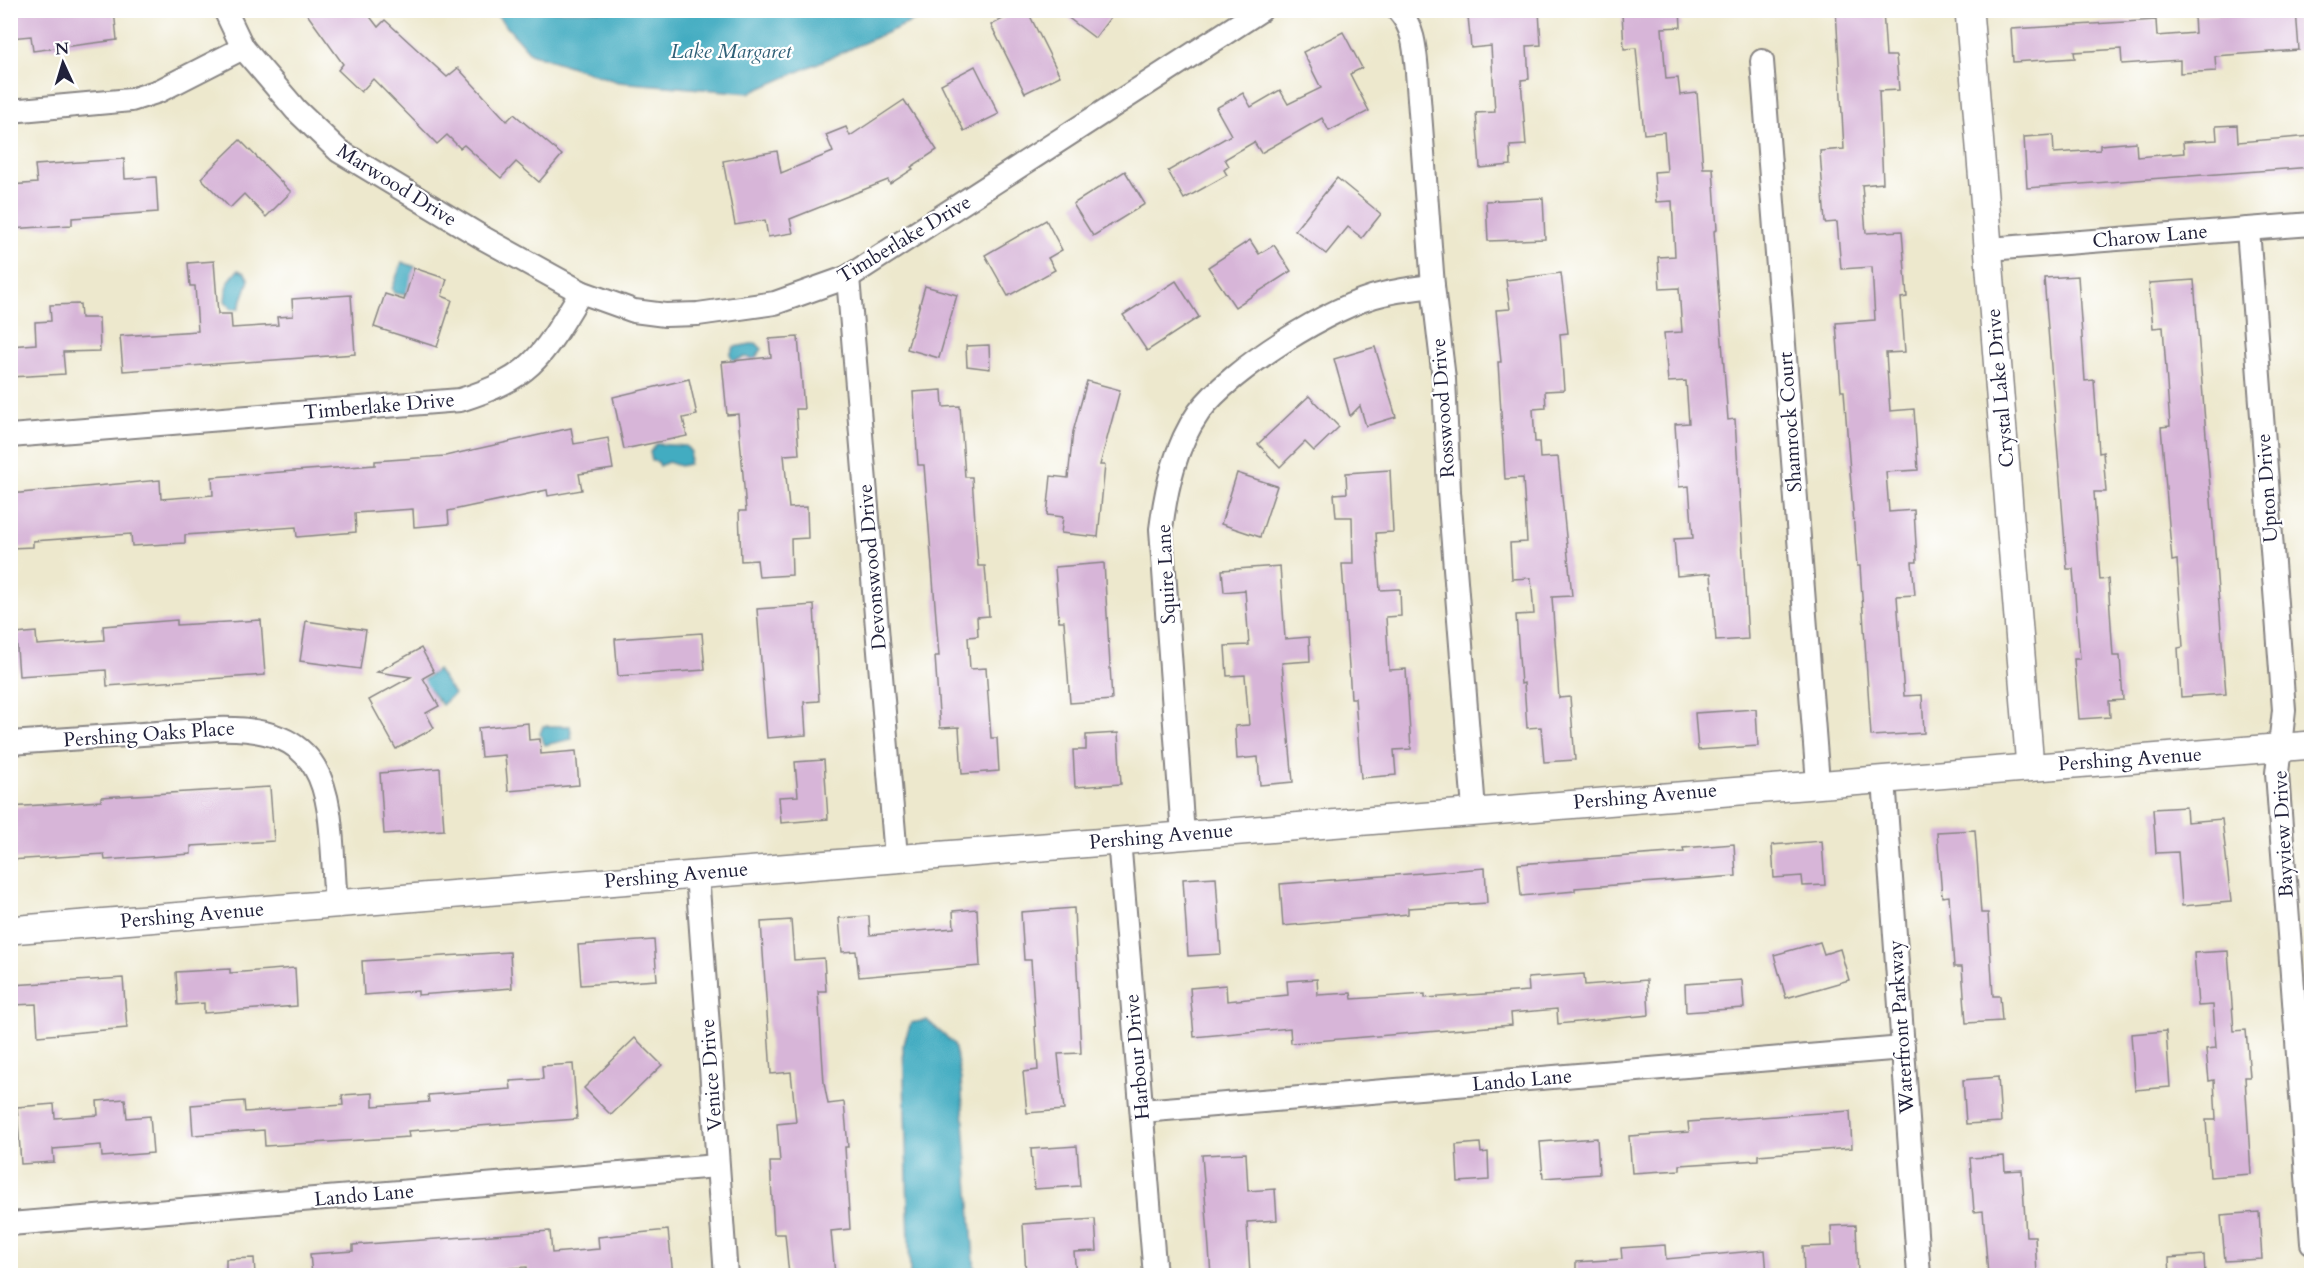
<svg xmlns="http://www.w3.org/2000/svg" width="2322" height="1286" font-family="Cardo,serif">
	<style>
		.water { fill: #42acc1; stroke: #32677e; stroke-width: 1.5 }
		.building { fill: #d7b5d8 }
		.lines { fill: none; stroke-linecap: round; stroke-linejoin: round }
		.minor-casing { stroke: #888584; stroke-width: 26 }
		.tertiary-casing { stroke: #888584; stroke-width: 30 }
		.minor { stroke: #fff; stroke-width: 22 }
		.tertiary { stroke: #fff; stroke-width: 27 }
		.labels { text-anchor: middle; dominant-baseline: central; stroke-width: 4.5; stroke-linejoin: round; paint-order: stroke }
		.street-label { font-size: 20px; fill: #22223b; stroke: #fff }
		.water-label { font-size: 21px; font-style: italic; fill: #306077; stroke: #fff }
	</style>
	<rect width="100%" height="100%" fill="#fff"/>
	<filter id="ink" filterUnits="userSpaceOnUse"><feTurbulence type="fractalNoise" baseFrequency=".0167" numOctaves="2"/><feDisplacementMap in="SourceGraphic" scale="12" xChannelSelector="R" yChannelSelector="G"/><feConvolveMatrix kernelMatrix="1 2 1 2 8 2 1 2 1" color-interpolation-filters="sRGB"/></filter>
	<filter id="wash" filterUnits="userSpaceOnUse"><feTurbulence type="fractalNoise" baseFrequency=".008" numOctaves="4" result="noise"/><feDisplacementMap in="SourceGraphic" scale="24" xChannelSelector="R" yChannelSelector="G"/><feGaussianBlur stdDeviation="1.35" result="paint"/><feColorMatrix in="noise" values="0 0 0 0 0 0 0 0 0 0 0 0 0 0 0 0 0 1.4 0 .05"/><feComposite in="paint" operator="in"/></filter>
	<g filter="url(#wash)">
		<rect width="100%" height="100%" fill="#ede8cd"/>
		<g class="water">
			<path d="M493 11H936L750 93 618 82 530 53Z"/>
			<path d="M402 262 415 267 406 295 394 293 392 289Z"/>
			<path d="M238 270 245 273 249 280 239 308 232 309 225 301C227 283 225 285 238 270Z"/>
			<path d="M756 343 762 349 755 359 745 357 733 361 730 355 734 347Z"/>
			<path d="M656 444 686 446 691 452 689 464 680 466 668 462 660 466 658 462 652 461 650 452Z"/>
			<path d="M437 670 454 694 442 705 422 681Z"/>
			<path d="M543 726H570L572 739 545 745 540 734Z"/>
			<path d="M927 1020 954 1044 961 1080 975 1275H910L903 1045 911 1023Z"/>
		</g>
		<g id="blocks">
			<g class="building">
				<path d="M10 10H114L117 40 33 51 31 36 10 38Z"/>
				<path d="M304 10H365L378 27 385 20 447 77 458 68 507 121 514 114 562 155 539 182 516 162 501 178 464 145 460 148 447 135 437 144 373 79 361 92 338 70 343 64Z"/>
				<path d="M1020 10H1027L1060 76 1025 93 991 25Z"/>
				<path d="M1058 10H1116L1095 38Z"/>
				<path d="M1636 10H1680L1681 27 1662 28 1666 79 1678 78 1680 95 1697 93 1703 168H1713L1717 230 1714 231 1721 329 1728 420 1735 419 1748 639 1716 641 1711 573 1677 576 1674 539 1693 538 1689 486 1679 487 1675 424 1689 423 1686 381 1668 382 1664 333 1682 332 1679 288 1660 289 1658 257 1675 256 1672 201 1656 202 1654 172 1667 171 1664 132 1644 134 1636 48 1624 49 1622 13Z"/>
				<path d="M1836 10H1883L1886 56H1896L1899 90 1879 91 1883 183 1862 185 1866 233 1902 231 1907 297 1901 298 1905 352 1886 353 1890 411 1914 409 1918 470 1886 472 1889 512 1914 510 1917 562H1912L1915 595 1897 596 1904 696 1922 695 1924 733 1871 736 1860 566H1857L1844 391H1841L1836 323 1875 320 1872 267 1841 269 1837 222 1825 223 1820 151 1844 149Z"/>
				<path d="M2243 10H2296L2299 50 2215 56 2216 71 2180 73V60L2122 64 2121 49 2074 52 2075 58 2013 62 2011 29 2156 20 2157 36 2195 33 2194 16 2244 13Z"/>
				<path d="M1539 11 1541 45 1527 46 1529 79 1521 80 1526 145 1510 146 1511 165 1480 168 1476 113 1495 112 1491 46 1471 48 1468 16Z"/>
				<path d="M1343 32 1362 68 1350 74 1369 111 1329 131 1322 118 1261 153 1254 142 1225 159 1229 166 1224 170 1227 175 1184 199 1168 171 1231 135 1216 108 1243 93 1251 107 1280 90 1288 104 1321 88 1303 52Z"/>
				<path d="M975 66 999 114 964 131 941 84Z"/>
				<path d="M904 100 937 150 911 167 913 169 890 184 888 180 790 219 793 233 768 237 765 220 735 225 723 161 777 151 781 173 833 152 826 135 846 127 850 136Z"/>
				<path d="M2237 125 2238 142 2312 136V167L2027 188 2024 137 2053 135 2054 153 2100 150V145L2136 142 2137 157 2184 153 2183 142 2217 140 2216 126Z"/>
				<path d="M240 140 291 192 266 217 244 194 230 208 201 178Z"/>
				<path d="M124 159 125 179 156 177 158 212 72 218V225L10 229V185L37 183 35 165Z"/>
				<path d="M1125 171 1145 204 1093 236 1073 204Z"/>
				<path d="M1337 178 1381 214 1362 238 1348 227 1326 254 1295 230Z"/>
				<path d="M1543 198 1545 239 1488 241 1486 201Z"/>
				<path d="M1046 220 1062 250 1048 258 1055 270 1008 296 985 255Z"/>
				<path d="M1250 240 1259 254 1274 245 1291 271 1235 307 1208 267Z"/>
				<path d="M214 261 218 314H231L232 328 278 325 277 317 293 316 292 299 351 295 355 354 123 371 120 336 198 331 195 286H190L188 263Z"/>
				<path d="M414 268 447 279 442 296 452 300 437 347 374 327 385 294 404 300Z"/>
				<path d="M1561 273 1568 333 1560 334 1564 390 1545 391 1546 408 1533 409 1535 442H1539L1540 458 1558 457 1572 596 1552 597 1559 698 1570 697 1575 760 1544 762 1541 727 1527 728 1524 683 1521 684 1516 615 1534 614 1531 578 1512 579 1510 543 1527 542 1523 478 1505 479 1498 362H1501L1496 310 1510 309 1506 280Z"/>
				<path d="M2078 276 2085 381 2094 380 2099 453 2103 452 2106 492H2094L2100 580 2108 579 2113 656H2120L2123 700 2109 701 2110 717 2079 719 2074 659H2080L2073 569H2067L2044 278Z"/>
				<path d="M2194 280 2226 694 2181 697 2178 648 2183 647 2177 560 2172 561 2161 427 2170 426 2163 327 2153 328 2149 283Z"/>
				<path d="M1176 281 1199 317 1147 351 1123 315Z"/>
				<path d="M925 286 957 295 939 358 907 349Z"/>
				<path d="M80 304 81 318H99L100 351 63 352 65 374 10 377V346L36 344 35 322 51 321 50 305Z"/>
				<path d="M798 337 804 409H796L799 454 784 455 789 508 807 507 808 538 791 539 792 575 759 577 757 560 741 561 739 511H746L738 414 727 415 722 362 771 357 769 339Z"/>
				<path d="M989 345 990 369 967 366 966 346Z"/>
				<path d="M1375 347 1396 417 1366 426 1360 406 1350 416 1334 359Z"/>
				<path d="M689 379 697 415 683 418 687 436 624 449 613 397Z"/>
				<path d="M1087 381 1120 390 1100 465H1105L1098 537 1061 533 1063 517 1047 515 1051 476 1068 478 1073 432Z"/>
				<path d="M942 390 943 407 960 406 965 477H972L978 566H985L989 616 977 617 978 636 968 637 970 669 986 668 991 738H997L999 771 962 774 959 727 940 728 935 656H939L924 465H918L913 392Z"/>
				<path d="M1309 396 1339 427 1314 451 1305 442 1280 467 1258 444Z"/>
				<path d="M571 428 574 444 608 438 613 469 579 474 582 490 548 496 547 490 448 511 449 524 414 527 413 509 355 513 356 532 297 537 296 527 185 535V543L132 546 131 534 33 541V547L10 548V494L160 480 161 499 213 495 212 477 375 465V461L445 456Z"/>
				<path d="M1390 470 1393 532 1376 533 1380 590 1400 589 1401 616 1386 617 1389 670 1406 669 1411 749 1394 750 1396 775 1361 778 1355 698H1351L1342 564H1353L1352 517H1336L1334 494 1347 493 1346 473Z"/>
				<path d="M1237 473 1277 486 1260 537 1221 524Z"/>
				<path d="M1104 563 1112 700 1070 703 1064 621H1059L1055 567Z"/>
				<path d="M1280 566 1285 639 1309 637 1310 661 1282 663 1293 782 1260 785 1258 757 1237 759 1235 726 1249 725 1245 675 1227 676 1225 646 1249 645 1245 590 1224 592 1222 570Z"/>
				<path d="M814 605 819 701 804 702 806 735 767 738 757 609Z"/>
				<path d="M177 620V625L261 620 265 675 107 686 106 670 19 676 16 634 36 632 37 645 104 640 103 626Z"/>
				<path d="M306 621 366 630 360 669 300 661Z"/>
				<path d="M702 633 705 670 618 676 615 639Z"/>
				<path d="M421 648 434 672 423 678 439 706 426 713 434 728 396 749 369 700 411 677 377 672Z"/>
				<path d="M1756 709 1758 746 1698 750 1695 713Z"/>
				<path d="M528 723 529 740 540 739 541 754 576 751 579 785 508 791 505 755 481 757 478 728Z"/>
				<path d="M1118 733 1121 784 1075 787 1073 750H1086V735Z"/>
				<path d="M824 760 828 819 781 823 779 797 798 796 795 762Z"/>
				<path d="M440 768 444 830 384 834 380 773Z"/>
				<path d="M270 787 274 841 191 846V854L105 860 104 854 10 860V807L101 801V797Z"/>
				<path d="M2186 807 2187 822 2222 819 2231 902 2182 906 2178 852 2156 853 2153 809Z"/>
				<path d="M1975 830 1981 913H1988L1993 996H2000L2002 1021 1966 1023 1962 967H1954L1949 896 1942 897 1937 832Z"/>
				<path d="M1822 841 1825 885 1803 886 1802 876 1774 878 1772 845Z"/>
				<path d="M1734 844 1736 876 1575 888V891L1521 896 1518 864 1684 852 1683 848Z"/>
				<path d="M1485 868 1487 903 1408 908V914L1283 926 1280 884Z"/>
				<path d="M1216 877 1221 954 1188 956 1183 879Z"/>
				<path d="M1074 908 1081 1053 1058 1054 1064 1110 1027 1113 1023 1072 1038 1070 1031 960H1024L1021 912Z"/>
				<path d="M977 909 980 966 859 977 856 951 842 952 839 918 869 916 870 935 954 928 953 911Z"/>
				<path d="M791 920 794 960 824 958 826 991H818L824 1083 828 1104 844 1102 848 1147H845L850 1229 831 1231 835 1275H789L785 1234H774L770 1162H780L777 1124 796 1122 791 1072 771 1074 761 922Z"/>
				<path d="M654 940 657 980 581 985 578 945Z"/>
				<path d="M1820 942 1824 954 1840 949 1849 980 1786 998 1774 955Z"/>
				<path d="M2228 951 2234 1031 2246 1030 2250 1077H2245L2251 1174 2210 1177 2206 1120H2216L2214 1080 2209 1081 2206 1049 2216 1048 2213 1005 2198 1006 2194 953Z"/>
				<path d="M510 952 512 988 418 995V991L364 995 362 961Z"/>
				<path d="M295 968 297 1006 204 1013V1003L178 1005 176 972 230 969V973Z"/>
				<path d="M1584 974 1585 985 1647 980 1649 1015 1558 1024 1557 1009 1511 1013 1512 1025 1291 1043 1290 1028 1194 1037 1190 988 1226 985 1227 1001 1288 995 1287 981 1317 979 1318 995 1351 993 1352 999 1425 994V998L1529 991 1528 978Z"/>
				<path d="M123 978 127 1028 38 1036 36 1004 13 1005 12 985Z"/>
				<path d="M1742 980 1744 1008 1686 1012 1685 984Z"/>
				<path d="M2166 1031 2170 1087 2135 1090 2131 1034Z"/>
				<path d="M635 1038 662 1065 611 1115 584 1088Z"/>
				<path d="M573 1064 577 1119 408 1131 409 1137 265 1146 264 1130 193 1135 191 1105 244 1101 245 1112 343 1105 342 1095 373 1093V1106L429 1102 428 1095 511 1089 510 1081 543 1079 542 1066Z"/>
				<path d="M1998 1077 2001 1122 1966 1124 1963 1080Z"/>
				<path d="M125 1099 127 1118 150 1116 153 1153 102 1157 101 1145 53 1149 54 1162 21 1164 17 1107 54 1104 55 1118 98 1115 97 1101Z"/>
				<path d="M1850 1111 1852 1148 1758 1155V1160L1680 1165V1170L1632 1173 1629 1136 1689 1132 1688 1122Z"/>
				<path d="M1597 1138 1599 1174 1543 1178 1540 1142Z"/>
				<path d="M1480 1143 1481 1153 1488 1152 1489 1180 1458 1182 1456 1145Z"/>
				<path d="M1077 1146 1080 1186 1034 1189 1031 1149Z"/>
				<path d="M1246 1153 1248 1191 1275 1189 1277 1220 1247 1222 1250 1275H1211L1202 1155Z"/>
				<path d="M2004 1156 2005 1171 2022 1170 2026 1236H2035L2037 1275H1988L1983 1211 1974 1212 1970 1158Z"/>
				<path d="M2259 1212 2262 1259 2225 1261 2221 1215Z"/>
				<path d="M1095 1219 1097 1251 1074 1252 1076 1275H1026L1023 1224Z"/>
				<path d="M1856 1225 1858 1275H1804L1803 1247 1832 1246 1831 1226Z"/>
				<path d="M668 1230 673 1275H528L527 1267 487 1270 488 1275H312L310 1254 353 1251V1245L550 1231 552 1253 599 1249 598 1237Z"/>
				<path d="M1665 1245 1666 1259 1765 1250 1767 1275H1576V1262L1622 1259 1621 1248Z"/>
				<path d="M2204 1255 2205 1275H2170L2169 1258Z"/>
				<path d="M254 1258 255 1275H226V1259Z"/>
			</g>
		</g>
	</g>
	<g filter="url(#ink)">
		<use href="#blocks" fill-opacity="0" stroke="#888584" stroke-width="1.5"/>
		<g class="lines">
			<g class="minor-casing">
				<g id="minor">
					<path d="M225 10 243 48 296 110 339 151 485 239 581 292 634 311 665 315 698 314 775 303 848 277 1261 10"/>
					<path d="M1398 10C1414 27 1415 49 1417 72L1433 286 1444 379 1449 492 1474 810"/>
					<path d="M1762 61 1818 783"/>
					<path d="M10 111 131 100 159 91 243 48"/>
					<path d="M2248 229 2284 710 2277 773 2312 1243"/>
					<path d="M1989 249 2312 224"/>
					<path d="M848 277 896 857"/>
					<path d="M10 436 460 400C534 377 543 355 581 292"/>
					<path d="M10 743 216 729C342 725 328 807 336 904"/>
					<path d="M1884 779 1919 1276"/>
					<path d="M1183 835 1161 529C1166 489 1175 446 1199 412 1230 370 1332 305 1383 294 1399 290 1416 288 1433 286"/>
					<path d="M1119 839 1155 1276"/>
					<path d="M697 874 726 1276"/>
					<path d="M1142 1111 1903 1048"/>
					<path d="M10 1224 717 1166"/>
				</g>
			</g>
			<g class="tertiary-casing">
				<g id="tertiary">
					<path d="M1969 10 2030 767"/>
					<path d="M10 930 2312 745"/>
				</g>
			</g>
			<use href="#minor" class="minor"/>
			<use href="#tertiary" class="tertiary"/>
		</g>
	</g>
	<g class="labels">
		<g class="street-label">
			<text transform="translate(397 185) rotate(32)">Marwood Drive</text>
			<text transform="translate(2150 236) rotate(-5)">Charow Lane</text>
			<text transform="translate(904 239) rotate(-31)">Timberlake Drive</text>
			<text transform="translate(2000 388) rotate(-95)">Crystal Lake Drive</text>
			<text transform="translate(379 406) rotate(-5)">Timberlake Drive</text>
			<text transform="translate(1443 408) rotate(-94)">Rosswood Drive</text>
			<text transform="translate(1790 422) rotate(-94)">Shamrock Court</text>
			<text transform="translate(2267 488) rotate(-94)">Upton Drive</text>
			<text transform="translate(872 567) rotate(-95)">Devonswood Drive</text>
			<text transform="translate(1166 574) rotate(-93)">Squire Lane</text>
			<text transform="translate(149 734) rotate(-4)">Pershing Oaks Place</text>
			<text transform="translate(2130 759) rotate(-4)">Pershing Avenue</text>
			<text transform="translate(1645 796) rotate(-5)">Pershing Avenue</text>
			<text transform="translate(2283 834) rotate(-93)">Bayview Drive</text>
			<text transform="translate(1161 836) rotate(-5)">Pershing Avenue</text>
			<text transform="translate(676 875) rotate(-5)">Pershing Avenue</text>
			<text transform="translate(192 915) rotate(-5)">Pershing Avenue</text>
			<text transform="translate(1901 1027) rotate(-94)">Waterfront Parkway</text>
			<text transform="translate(1137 1057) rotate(-95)">Harbour Drive</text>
			<text transform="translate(711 1075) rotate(-94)">Venice Drive</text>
			<text transform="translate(1522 1080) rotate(-5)">Lando Lane</text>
			<text transform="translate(364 1195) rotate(-5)">Lando Lane</text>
		</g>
		<g class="water-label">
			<text x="731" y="51">Lake Margaret</text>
		</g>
	</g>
	<rect width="2322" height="1286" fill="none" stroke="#fff" stroke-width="36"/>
	<g transform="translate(63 63) rotate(356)" stroke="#ffffff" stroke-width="4.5" paint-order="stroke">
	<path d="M0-4.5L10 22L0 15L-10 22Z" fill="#22223b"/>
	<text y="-9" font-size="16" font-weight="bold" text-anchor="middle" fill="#22223b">N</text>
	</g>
</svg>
